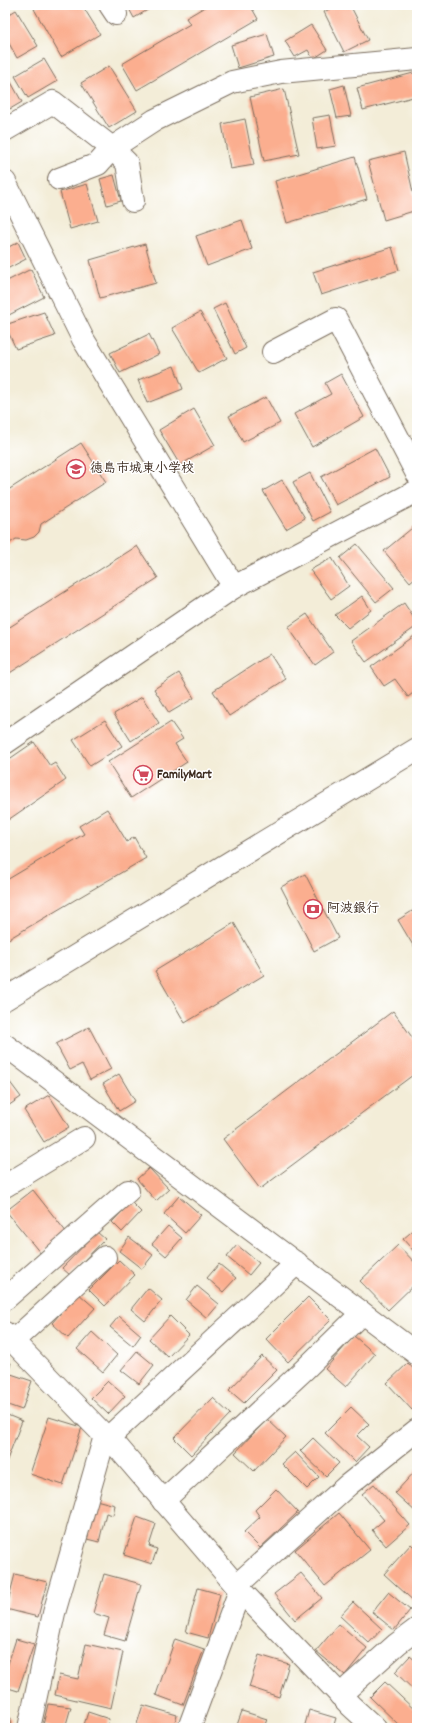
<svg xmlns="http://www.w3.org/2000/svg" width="422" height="1733" font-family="Dekko,'Klee One',sans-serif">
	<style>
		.building { fill: #fbae8f }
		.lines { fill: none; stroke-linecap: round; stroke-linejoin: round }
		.minor-casing { stroke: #7b6e5f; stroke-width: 24 }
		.minor { stroke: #fff; stroke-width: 22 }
		.labels { text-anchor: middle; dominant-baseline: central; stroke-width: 3; stroke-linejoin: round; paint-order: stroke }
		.poi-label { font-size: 13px; font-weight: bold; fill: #3b2a1e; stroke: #fff; text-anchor: start }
	</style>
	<rect width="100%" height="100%" fill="#fff"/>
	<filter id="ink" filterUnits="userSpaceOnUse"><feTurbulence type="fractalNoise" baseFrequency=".025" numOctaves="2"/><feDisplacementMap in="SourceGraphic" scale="8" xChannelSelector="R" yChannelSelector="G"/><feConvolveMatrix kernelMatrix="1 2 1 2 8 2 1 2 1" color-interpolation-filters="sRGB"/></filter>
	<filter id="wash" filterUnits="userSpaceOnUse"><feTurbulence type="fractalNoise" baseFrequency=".012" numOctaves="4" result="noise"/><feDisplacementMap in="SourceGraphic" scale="16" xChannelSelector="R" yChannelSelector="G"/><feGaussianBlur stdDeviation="0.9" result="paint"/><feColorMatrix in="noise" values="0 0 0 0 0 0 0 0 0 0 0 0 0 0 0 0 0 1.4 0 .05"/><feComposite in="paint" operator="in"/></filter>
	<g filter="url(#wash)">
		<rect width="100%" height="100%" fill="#f3edd8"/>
		<g id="blocks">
			<g class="building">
				<path d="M41 5H82L100 34 61 57 34 9Z"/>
				<path d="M127 5H156L134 18Z"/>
				<path d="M208 5H250L258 19 137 90 122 64 190 24 186 18Z"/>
				<path d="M337 5H350L368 40 344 52 324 12Z"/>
				<path d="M16 10 38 46 17 58 5 36V17Z"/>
				<path d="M311 25 327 50 313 59 308 50 295 57 285 41Z"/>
				<path d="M267 34 274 57 238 68 231 45Z"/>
				<path d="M44 59 57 81 28 98 15 76Z"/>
				<path d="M109 66 137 111 109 128 81 83Z"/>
				<path d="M417 72V96L363 110 357 88Z"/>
				<path d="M7 75 22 102 10 109 7 103 5 104V76Z"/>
				<path d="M344 85 351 116 337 118 330 89Z"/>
				<path d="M284 89 299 154 264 161 250 97Z"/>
				<path d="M330 115 336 146 317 149 312 118Z"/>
				<path d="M245 119 254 165 230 169 222 124Z"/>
				<path d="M404 152 417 210 384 220 368 161Z"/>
				<path d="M355 157 367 199 287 223 275 181Z"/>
				<path d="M114 175 121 201 107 205 100 179Z"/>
				<path d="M87 184 98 221 70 229 60 192Z"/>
				<path d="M242 220 252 249 207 266 196 236Z"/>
				<path d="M18 242 26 259 5 270V249Z"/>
				<path d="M145 244 156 283 100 298 90 260Z"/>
				<path d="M392 247 399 270 321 295 313 272Z"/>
				<path d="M31 269 44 297 5 317V282Z"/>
				<path d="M225 303 246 348 235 354 213 309Z"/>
				<path d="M44 312 55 336 16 349 5 325Z"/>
				<path d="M200 312 227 358 199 373 172 328Z"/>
				<path d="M149 334 159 354 120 373 110 353Z"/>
				<path d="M174 366 183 389 147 403 138 380Z"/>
				<path d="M341 374 364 417 312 447 294 414 331 394 325 383Z"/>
				<path d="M266 397 280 423 243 442 229 416Z"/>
				<path d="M194 409 215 445 180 465 159 430Z"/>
				<path d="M81 443 106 482 41 524 39 532 34 537 26 540 16 539 5 546V492Z"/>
				<path d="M375 448 390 477 336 505 321 477Z"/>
				<path d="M310 473 330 512 313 521 293 482Z"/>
				<path d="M282 480 305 518 286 529 263 491Z"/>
				<path d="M417 524V576L410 582 384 551Z"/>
				<path d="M357 544 394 588 376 602 340 558Z"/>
				<path d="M137 546 158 578 5 676V630Z"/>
				<path d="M332 558 349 586 331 599 310 570Z"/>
				<path d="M362 596 371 610 348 628 335 615Z"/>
				<path d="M404 603 417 623V626L366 662 351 641Z"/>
				<path d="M307 614 333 652 315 665 288 627Z"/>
				<path d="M417 634V690L408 697 395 679 384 686 371 667Z"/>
				<path d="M270 654 286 679 229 716 213 691Z"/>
				<path d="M179 673 194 698 169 713 154 689Z"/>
				<path d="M142 697 159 723 131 741 114 714Z"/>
				<path d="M105 720 122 746 90 766 73 740Z"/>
				<path d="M171 722 183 739 175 744 187 762 131 798 108 762Z"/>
				<path d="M34 742 50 766 55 763 66 780 5 822V762Z"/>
				<path d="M107 809 127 842 134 837 146 858 5 941V881L84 834 79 826Z"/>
				<path d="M305 874 338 938 314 951 281 887Z"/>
				<path d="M417 908V952L398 920Z"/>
				<path d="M234 923 264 975 185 1023 155 971Z"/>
				<path d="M393 1011 417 1044V1072L260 1189 223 1139Z"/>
				<path d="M89 1027 111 1069 90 1080 82 1064 70 1070 56 1044Z"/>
				<path d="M119 1074 135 1101 119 1111 103 1084Z"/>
				<path d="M6 1077 21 1097 5 1108V1078Z"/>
				<path d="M49 1095 69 1127 44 1142 24 1110Z"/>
				<path d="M149 1168 169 1189 156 1201 137 1179Z"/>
				<path d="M33 1190 67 1233 41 1254 6 1211Z"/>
				<path d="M179 1196 201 1215 185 1233 164 1214Z"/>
				<path d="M131 1202 141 1212 122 1232 112 1222Z"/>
				<path d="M168 1226 182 1238 166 1256 152 1244Z"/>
				<path d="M417 1227V1255L403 1239Z"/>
				<path d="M97 1232 105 1239 70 1275 62 1268Z"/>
				<path d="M129 1237 153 1255 142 1269 119 1251Z"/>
				<path d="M237 1245 259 1263 249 1275 227 1257Z"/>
				<path d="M398 1245 417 1265V1282L388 1310 360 1281Z"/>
				<path d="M119 1260 135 1275 105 1306 89 1290Z"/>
				<path d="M219 1264 236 1278 223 1292 207 1278Z"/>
				<path d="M197 1286 219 1304 207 1318 186 1300Z"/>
				<path d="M148 1288 162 1300 145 1321 131 1309Z"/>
				<path d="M78 1293 95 1308 68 1338 52 1323Z"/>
				<path d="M308 1297 331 1320 288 1362 266 1339Z"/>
				<path d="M119 1316 141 1335 133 1346 110 1327Z"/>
				<path d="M170 1316 189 1335 168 1357 149 1339Z"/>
				<path d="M92 1332 117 1355 103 1372 77 1349Z"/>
				<path d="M354 1336 375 1354 346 1387 325 1369Z"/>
				<path d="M137 1351 154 1365 139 1384 121 1370Z"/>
				<path d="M262 1356 277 1370 244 1403 229 1390Z"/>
				<path d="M5 1361 11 1363 8 1373 32 1381 22 1410 5 1404Z"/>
				<path d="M408 1363 417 1373V1405L412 1410 387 1383Z"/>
				<path d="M108 1381 125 1396 108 1414 91 1398Z"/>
				<path d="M213 1398 230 1414 191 1455 174 1438Z"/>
				<path d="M351 1407 369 1424 357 1436 369 1447 355 1462 325 1433Z"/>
				<path d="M5 1414 22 1421 5 1465Z"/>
				<path d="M49 1417 82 1427 63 1485 30 1474Z"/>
				<path d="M267 1419 286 1437 254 1471 235 1453Z"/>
				<path d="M313 1438 339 1463 326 1476 300 1451Z"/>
				<path d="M295 1452 319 1477 307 1489 282 1464Z"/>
				<path d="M417 1469V1513L395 1493Z"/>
				<path d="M374 1484 410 1525 386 1546 372 1530 384 1520 362 1494Z"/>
				<path d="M276 1489 298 1512 260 1548 244 1532 260 1517 255 1510Z"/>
				<path d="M96 1500 115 1505 113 1515 106 1513 99 1542 87 1539Z"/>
				<path d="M339 1513 370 1550 325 1586 295 1550Z"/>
				<path d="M137 1517 156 1524 149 1546 157 1549 152 1564 124 1555Z"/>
				<path d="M411 1544 417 1550V1604L384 1574Z"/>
				<path d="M301 1573 322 1598 295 1620 274 1594Z"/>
				<path d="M15 1574 47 1582 38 1617 6 1609Z"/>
				<path d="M104 1574 141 1584 125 1641 104 1635 109 1618 93 1613Z"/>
				<path d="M198 1588 220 1594 208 1638 186 1632Z"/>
				<path d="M388 1592 410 1610 394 1630 372 1612Z"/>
				<path d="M353 1602 382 1629 369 1643 340 1616Z"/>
				<path d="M339 1624 367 1648 345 1675 316 1651Z"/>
				<path d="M16 1639 34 1644 18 1691 5 1687V1673Z"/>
				<path d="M175 1639 204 1649 183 1705 156 1695Z"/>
				<path d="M86 1644 123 1652 111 1708 55 1695 59 1675 78 1679Z"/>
				<path d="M259 1655 289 1664 279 1697 249 1687Z"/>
				<path d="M410 1656 417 1662V1693L395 1672Z"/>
				<path d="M385 1682 417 1712V1728H402L370 1697Z"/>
				<path d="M48 1704 71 1707 65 1728H51L43 1725Z"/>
				<path d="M143 1705 177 1715 173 1728 136 1727Z"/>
				<path d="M309 1710 336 1718 333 1728H304Z"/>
				<path d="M242 1711 267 1719 264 1728H236Z"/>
				<path d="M88 1712 109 1719 107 1728H83Z"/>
				<path d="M5 1717 11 1718 10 1728H5Z"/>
			</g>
		</g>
	</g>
	<g filter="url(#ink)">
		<use href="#blocks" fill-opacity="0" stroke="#7b6e5f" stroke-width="1"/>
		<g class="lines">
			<g class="minor-casing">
				<g id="minor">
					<path d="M110 5 116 14"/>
					<path d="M5 130 53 102 112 148 155 120 232 82 281 72 417 59"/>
					<path d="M59 179 98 164 112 148 127 163 133 201"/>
					<path d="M5 182 83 339 234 587"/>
					<path d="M273 352 336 319 417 474"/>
					<path d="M5 743 234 587 417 491"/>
					<path d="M5 999 417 749"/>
					<path d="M5 1045 417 1354"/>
					<path d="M5 1186 84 1138"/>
					<path d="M5 1299 128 1191"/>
					<path d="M5 1333 105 1436 109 1437 240 1590 351 1706 375 1728"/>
					<path d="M13 1341 105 1257"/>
					<path d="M109 1437 297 1263"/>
					<path d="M163 1501 305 1369 362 1313"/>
					<path d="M237 1585 348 1485 417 1430"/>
					<path d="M340 1695 397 1644 417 1629"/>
					<path d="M29 1728 54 1613 105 1436"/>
					<path d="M189 1728 240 1590"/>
				</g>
			</g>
			<use href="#minor" class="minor"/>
		</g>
	</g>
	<defs>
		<g id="school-ring" transform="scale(1)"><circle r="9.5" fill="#fff" stroke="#d1495b" stroke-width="1.5"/><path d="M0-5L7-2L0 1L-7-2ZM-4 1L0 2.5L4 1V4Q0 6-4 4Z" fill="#d1495b"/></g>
		<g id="supermarket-ring" transform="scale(1)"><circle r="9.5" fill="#fff" stroke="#d1495b" stroke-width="1.5"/><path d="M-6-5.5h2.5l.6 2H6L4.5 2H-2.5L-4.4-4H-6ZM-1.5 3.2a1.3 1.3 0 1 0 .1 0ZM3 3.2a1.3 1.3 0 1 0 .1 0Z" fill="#d1495b"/></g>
		<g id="bank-ring" transform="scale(1)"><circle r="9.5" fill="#fff" stroke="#d1495b" stroke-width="1.5"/><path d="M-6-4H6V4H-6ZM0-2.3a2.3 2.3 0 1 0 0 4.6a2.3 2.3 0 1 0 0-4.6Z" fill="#d1495b"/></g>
	</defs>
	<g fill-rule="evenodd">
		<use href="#school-ring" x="76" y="469"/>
		<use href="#supermarket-ring" x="143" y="775"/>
		<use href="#bank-ring" x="313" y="909"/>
	</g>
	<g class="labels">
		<g class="poi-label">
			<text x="90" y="469">徳島市城東小学校</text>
			<text x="157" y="775">FamilyMart</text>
			<text x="327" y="909">阿波銀行</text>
		</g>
	</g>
	<rect width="422" height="1733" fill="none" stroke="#fff" stroke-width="20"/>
</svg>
